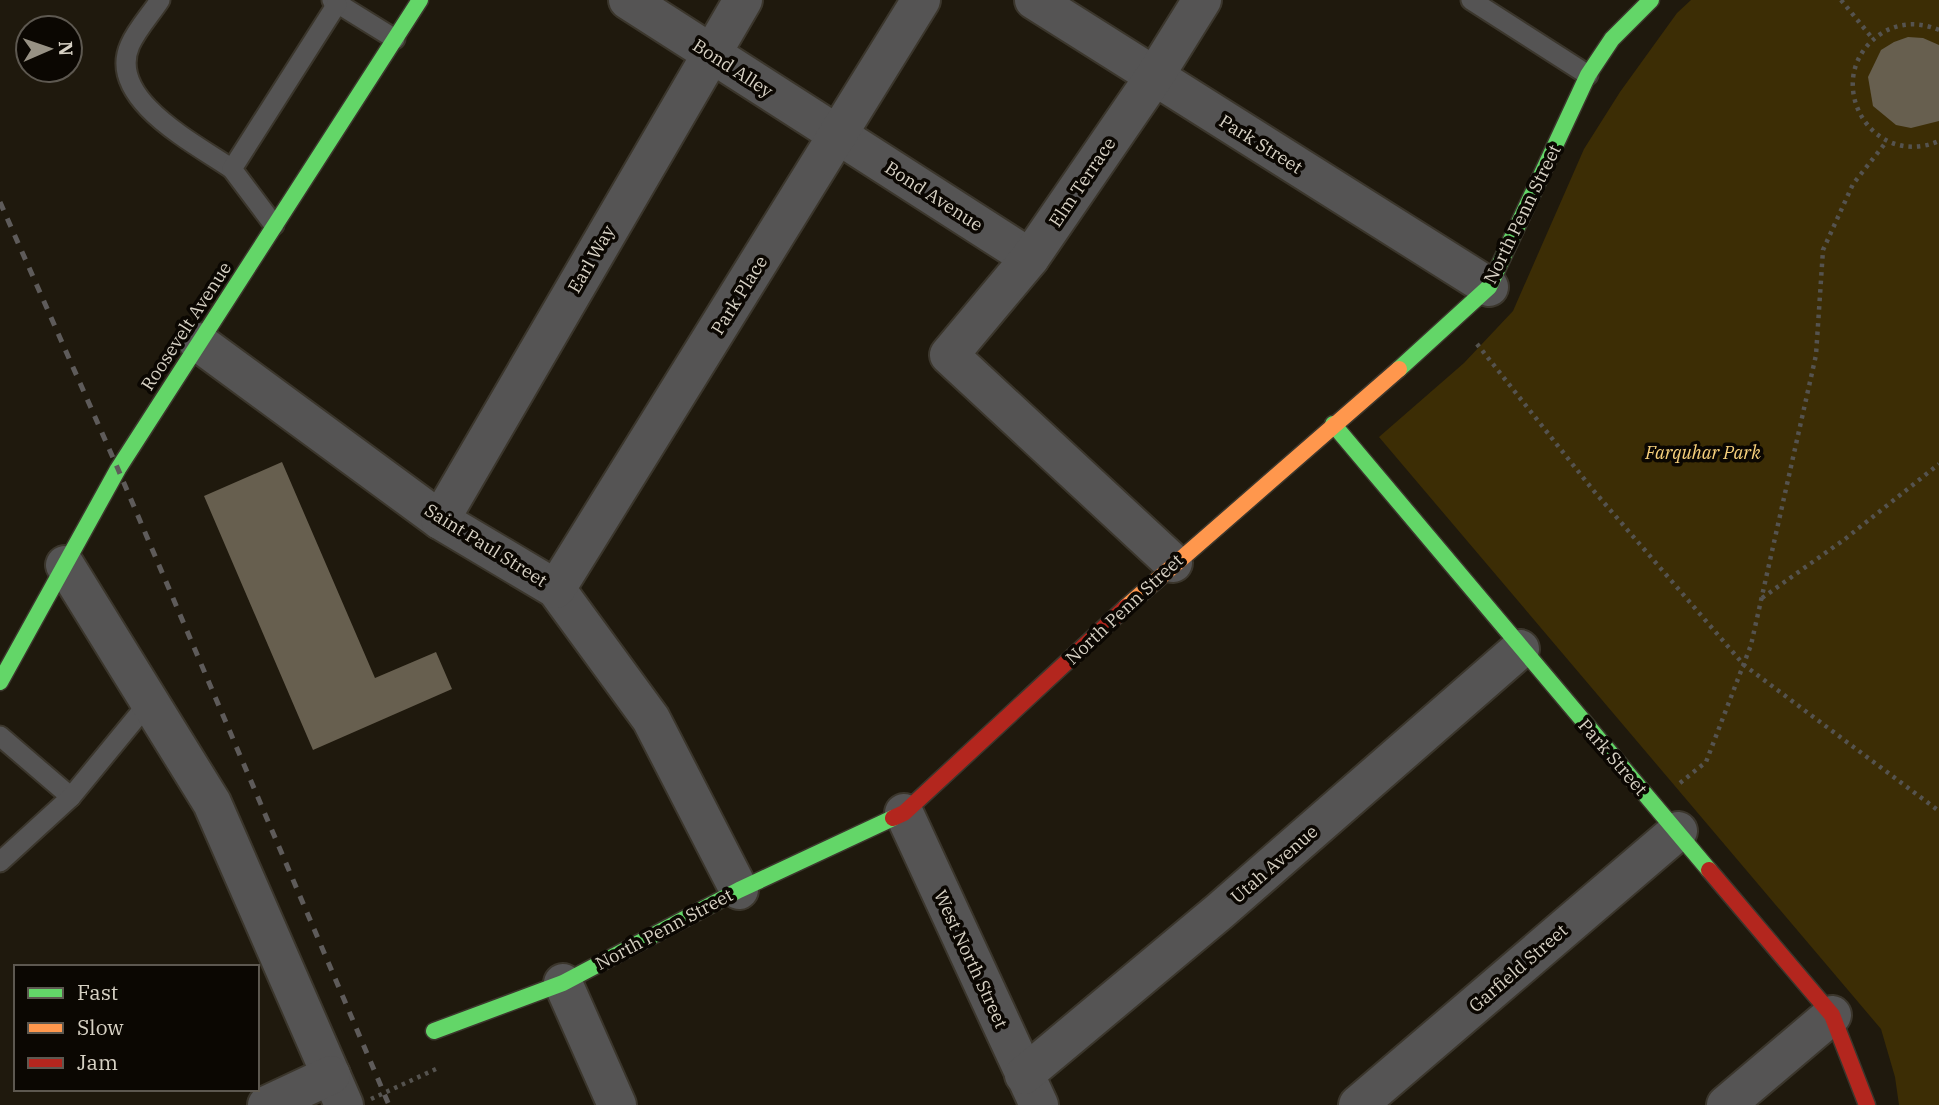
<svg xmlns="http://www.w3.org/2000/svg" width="1939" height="1105" font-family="'IBM Plex Serif',serif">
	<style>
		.green { fill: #3c2d05 }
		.building { fill: #675f4f }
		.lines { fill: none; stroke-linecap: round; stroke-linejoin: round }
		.lane-casing { stroke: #3b362c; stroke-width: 23 }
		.street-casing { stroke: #3b362c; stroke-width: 42 }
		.fast-casing { stroke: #3b362c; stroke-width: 19 }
		.slow-casing { stroke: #3b362c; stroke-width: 19 }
		.jam-casing { stroke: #3b362c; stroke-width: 19 }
		.path { stroke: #55534f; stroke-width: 4.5; stroke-dasharray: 3.5 5; stroke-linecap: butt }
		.lane { stroke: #555454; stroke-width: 19 }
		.street { stroke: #555454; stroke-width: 38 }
		.fast { stroke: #63d668; stroke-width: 16 }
		.slow { stroke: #ff974d; stroke-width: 16 }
		.jam { stroke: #b3261e; stroke-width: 16 }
		.rail { stroke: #5e5b5a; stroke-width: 5; stroke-dasharray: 9 9; stroke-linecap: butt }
		.path-bridge { stroke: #55534f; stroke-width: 4.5; stroke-dasharray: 3.5 5; stroke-linecap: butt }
		.labels { text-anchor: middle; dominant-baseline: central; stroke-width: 7; stroke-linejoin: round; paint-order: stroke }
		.street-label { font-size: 18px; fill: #d7d1c4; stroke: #0b0702 }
		.park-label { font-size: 18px; font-style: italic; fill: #f8d17d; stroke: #0b0702 }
	</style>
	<rect width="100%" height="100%" fill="#1f190d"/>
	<path class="green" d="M1691 0H1939V1105H1899L1895 1077 1881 1029 1379 437 1464 363 1513 311 1584 149 1620 92 1677 13Z"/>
	<g class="building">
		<path d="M1908 37 1923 38 1939 45V121L1911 128 1896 125 1873 106 1868 77 1881 50 1894 42Z"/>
		<path d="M282 462 375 678 436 652 452 689 313 750 204 496Z"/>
	</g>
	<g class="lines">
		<g class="lane-casing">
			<g id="lane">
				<path d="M160 0C151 14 137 29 130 45 106 99 196 144 232 169"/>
				<path d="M332 0 395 39"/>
				<path d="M1471 0 1588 75"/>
				<path d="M274 225 232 169 337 4"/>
				<path d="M0 736 71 797"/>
				<path d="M0 862 71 797 149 702"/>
			</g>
		</g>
		<g class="street-casing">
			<g id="street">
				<path d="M628 0 1030 258"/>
				<path d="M1034 0 1489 287"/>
				<path d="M198 342 440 520 556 589 651 719 739 890"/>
				<path d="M440 520 743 0"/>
				<path d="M1173 563 949 355 1030 258 1154 77 1202 0"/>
				<path d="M65 565 212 803 344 1105"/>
				<path d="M556 589 921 0"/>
				<path d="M904 813 1039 1105"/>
				<path d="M563 983 617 1105"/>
				<path d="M1024 1075 1220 911 1520 649"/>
				<path d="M267 1105 331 1075"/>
				<path d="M1358 1105 1678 831"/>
				<path d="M1726 1105 1832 1015"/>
			</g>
		</g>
		<g class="fast-casing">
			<g id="fast">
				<path d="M1399 369 1489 287 1588 75 1612 39 1651 0"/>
				<path d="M1333 424 1709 870"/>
				<path d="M0 682 118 469 420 0"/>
				<path d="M434 1031 563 983 739 890 893 818"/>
			</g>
		</g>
		<g class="slow-casing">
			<path id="slow" d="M1126 607 1399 369"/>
		</g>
		<g class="jam-casing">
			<g id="jam">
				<path d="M893 818 904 813 1126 607"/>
				<path d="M1709 870 1832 1015 1867 1105"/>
			</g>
		</g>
		<g class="path">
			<path d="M1841 0 1873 39"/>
			<path d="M1939 30C1920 22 1900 22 1882 33 1818 75 1869 171 1939 141"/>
			<path d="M1477 344 1593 490 1744 665 1939 811"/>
			<path d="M1762 598 1845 539 1939 464"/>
			<path d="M1680 783 1706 762 1751 645 1816 355 1823 250 1853 184 1887 141"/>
		</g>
		<use href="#lane" class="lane"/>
		<use href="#street" class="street"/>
		<use href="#fast" class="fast"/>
		<use href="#slow" class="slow"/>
		<use href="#jam" class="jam"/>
		<path class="rail" d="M0 202 118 469 389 1105"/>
		<path class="path-bridge" d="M371 1099 436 1069"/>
	</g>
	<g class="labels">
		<g class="street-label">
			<text transform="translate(733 68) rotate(33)">Bond Alley</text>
			<text transform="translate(1261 144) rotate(32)">Park Street</text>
			<text transform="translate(1082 182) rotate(-56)">Elm Terrace</text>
			<text transform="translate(934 196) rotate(33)">Bond Avenue</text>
			<text transform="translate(1522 214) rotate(-64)">North Penn Street</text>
			<text transform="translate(591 259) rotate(-60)">Earl Way</text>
			<text transform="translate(739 295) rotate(-58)">Park Place</text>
			<text transform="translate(186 326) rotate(-57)">Roosevelt Avenue</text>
			<text transform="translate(486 545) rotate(32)">Saint Paul Street</text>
			<text transform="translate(1124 609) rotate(-43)">North Penn Street</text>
			<text transform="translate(1613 757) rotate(49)">Park Street</text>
			<text transform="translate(1274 864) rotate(-41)">Utah Avenue</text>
			<text transform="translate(664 929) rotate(-28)">North Penn Street</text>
			<text transform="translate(971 959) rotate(65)">West North Street</text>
			<text transform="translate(1518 968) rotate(-41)">Garfield Street</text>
		</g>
		<g class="park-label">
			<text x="1703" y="452">Farquhar Park</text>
		</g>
	</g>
	<rect x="14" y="965" width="245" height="126" fill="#0b0702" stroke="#5d5850" stroke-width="2"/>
	<rect x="28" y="988" width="35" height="10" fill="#63d668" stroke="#5d5850" stroke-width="2"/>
	<text x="77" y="1000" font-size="21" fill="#d7d1c4">Fast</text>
	<rect x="28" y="1023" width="35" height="10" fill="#ff974d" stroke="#5d5850" stroke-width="2"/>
	<text x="77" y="1035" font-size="21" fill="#d7d1c4">Slow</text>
	<rect x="28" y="1058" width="35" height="10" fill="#b3261e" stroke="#5d5850" stroke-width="2"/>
	<text x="77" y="1070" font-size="21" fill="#d7d1c4">Jam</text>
	<g transform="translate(49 49) rotate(88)"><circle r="33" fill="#0b0702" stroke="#5d5850" stroke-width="2"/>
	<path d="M0-5L12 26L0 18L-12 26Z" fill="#979184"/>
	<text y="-10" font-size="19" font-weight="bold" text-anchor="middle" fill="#d7d1c4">N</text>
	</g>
</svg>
